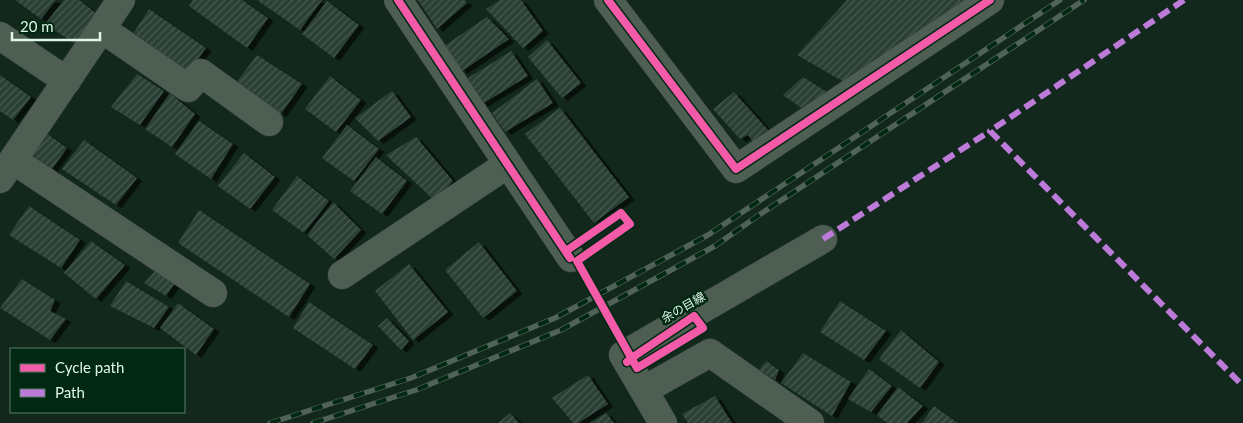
<svg xmlns="http://www.w3.org/2000/svg" width="1243" height="423" viewBox="0 0 1243 423" font-family="Lato,'Noto Sans JP',sans-serif">
<style>
.building{fill:url(#building-hatch);filter:url(#shadow)}
.lines{fill:none;stroke-linecap:round;stroke-linejoin:round}
.minor-casing{stroke:#324239;stroke-width:29}
.minor{stroke:#4e5e53;stroke-width:28}
.rail-casing{stroke:#516258;stroke-width:5.5}
.rail{stroke:#002812;stroke-width:4;stroke-dasharray:11;stroke-linecap:butt}
.quiet{stroke:#bd7bd9;stroke-width:6;stroke-dasharray:12 6;stroke-linecap:butt}
.cycleway-casing{stroke:#002812;stroke-width:11}
.cycleway{stroke:#f35aa7;stroke-width:8}
.labels{text-anchor:middle;dominant-baseline:central;stroke-width:5;stroke-linejoin:round;paint-order:stroke}
.street-label{font-size:12px;fill:#dff5e5;stroke:#002812}
</style>
<defs>
<pattern id="building-hatch" width="6" height="6" patternUnits="userSpaceOnUse" patternTransform="scale(1.25)"><rect width="6" height="6" fill="#2a3f36"/><path d="M-1 1l2-2M0 6l6-6M5 7l2-2" fill="none" stroke="#485b53"/></pattern>
<filter id="shadow"><feDropShadow dx="5.5" dy="3" stdDeviation="0" flood-color="#0009"/></filter>
</defs>
<rect width="100%" height="100%" fill="#12281c"/>
<path class="building" d="M15,0H56L41,19Z
M64,0H79L100,16L77,45L45,24Z
M193,0H242L268,18L247,48L189,6Z
M257,0H322L300,30Z
M418,0H464L467,3L437,29Z
M500,0H521L543,31L523,48L486,9Z
M847,0H971L849,85L797,55Z
M327,1L359,25L334,58L302,34Z
M149,9L206,48L187,74L133,34Z
M487,17L509,39L462,71L444,46Z
M547,40L581,83L562,98L528,57Z
M511,51L528,76L482,104L468,78Z
M257,55L302,84L281,114L236,83Z
M137,74L164,91L140,125L111,107Z
M0,75L31,97L13,120L0,111Z
M330,76L361,100L336,132L305,109Z
M803,77L832,95L814,117L783,95Z
M537,79L553,103L505,132L492,113Z
M392,91L411,117L378,141L355,118Z
M734,92L769,131L755,145L748,135L740,139L713,109Z
M170,93L195,114L172,147L145,129Z
M560,108L629,197L594,223L525,134Z
M199,121L233,144L211,179L175,154Z
M347,125L379,149L354,181L322,158Z
M46,133L67,148L52,169L31,154Z
M416,137L453,181L435,201L386,155Z
M84,140L137,178L116,205L62,169Z
M244,153L275,177L250,209L218,186Z
M376,157L407,181L382,214L350,191Z
M297,176L329,201L304,233L272,210Z
M333,202L361,230L334,259L307,235Z
M29,206L80,240L61,268L9,235Z
M199,210L310,284L289,317L178,243Z
M91,241L125,265L96,299L64,273Z
M479,242L517,291L483,318L445,270Z
M409,264L448,312L413,340L375,291Z
M159,267L177,280L166,296L144,283Z
M22,279L55,300L50,311L66,319L50,340L0,308Z
M126,281L169,307L154,328L110,306Z
M840,301L886,331L864,360L820,332Z
M309,302L373,345L355,369L293,328Z
M178,303L214,329L196,355L160,328Z
M387,318L409,341L401,350L378,326Z
M901,330L939,362L920,388L879,359Z
M803,353L851,382L832,416L781,383Z
M766,361L779,370L775,380L759,370Z
M869,369L892,386L871,412L848,399Z
M588,375L608,404L578,423H573L552,398Z
M898,387L923,406L907,423H887L877,415Z
M715,396L732,423H688L682,414Z
M934,406L958,423H922Z
M510,413L519,423H498Z
M606,413L614,423H590Z"/>
<g class="lines">
<g class="minor-casing">
<path id="minor" d="M398,0L571,258
M608,0L736,169L990,0
M102,29L188,88L201,73L269,122
M0,36L67,81
M13,160L213,293
M0,179L121,0
M342,275L508,164
M644,390L710,353L810,423
M663,423L623,355L823,239"/>
</g>
<use href="#minor" class="minor"/>
<g class="rail-casing">
<path id="rail" d="M270,423L411,378L555,318L708,235L1060,0
M313,423L416,390L561,330L715,246L759,215L1084,0"/>
</g>
<use href="#rail" class="rail"/>
<path class="quiet" d="M1184,0L990,131L1243,386
M823,239L990,131"/>
<g class="cycleway-casing">
<path id="cycleway" d="M398,0L570,258
M608,0L736,169L990,0
M566,251L621,213L630,224L577,261L637,368L703,328L694,316L636,355L627,362"/>
</g>
<use href="#cycleway" class="cycleway"/>
</g>
<g class="labels">
<g class="street-label">
<text transform="translate(683 307) rotate(-30)">余の目線</text>
</g>
</g>
<rect x="10" y="348" width="175" height="65" fill="#002812" stroke="#597a66"/>
<rect x="20" y="364" width="25" height="8" fill="#f35aa7" stroke="#597a66"/>
<text x="55" y="373" font-size="15" fill="#dff5e5">Cycle path</text>
<rect x="20" y="389" width="25" height="8" fill="#bd7bd9" stroke="#597a66"/>
<text x="55" y="398" font-size="15" fill="#dff5e5">Path</text>
<path d="M12 32v8h88v-8" fill="none" stroke="#dff5e5" stroke-width="2.5"/>
<text x="20" y="32" font-size="15" fill="#dff5e5" stroke="#002812" stroke-width="4" paint-order="stroke">20 m</text>
</svg>
